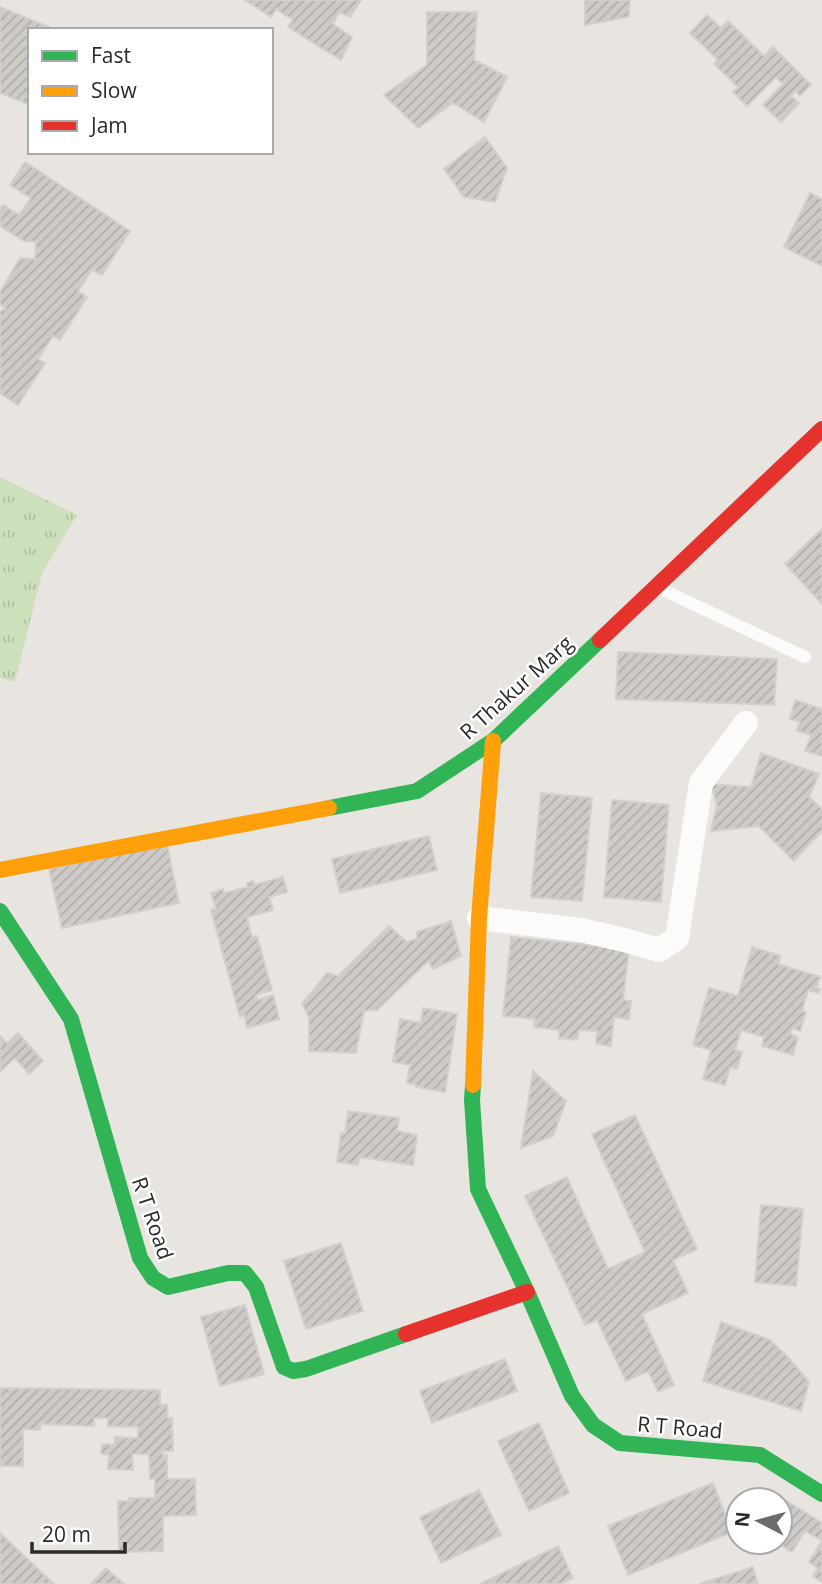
<svg xmlns="http://www.w3.org/2000/svg" width="822" height="1584" viewBox="0 0 822 1584" font-family="'Open Sans',sans-serif">
<style>
.park{fill:url(#park-tufts)}
.building{fill:url(#building-hatch);stroke:#d3d0cc;stroke-width:2}
.lines{fill:none;stroke-linecap:round;stroke-linejoin:round}
.lane{stroke:#fcfbfa;stroke-width:12}
.street{stroke:#fcfbfa;stroke-width:24}
.fast{stroke:#30b455;stroke-width:16}
.slow{stroke:#ff9f0a;stroke-width:16}
.jam{stroke:#e5322d;stroke-width:16}
.labels{text-anchor:middle;dominant-baseline:central;stroke-width:5;stroke-linejoin:round;paint-order:stroke}
.street-label{font-size:21px;fill:#2a2a2a;stroke:#fff}
</style>
<defs>
<pattern id="park-tufts" width="24" height="20" patternUnits="userSpaceOnUse" patternTransform="scale(1.75)"><rect width="24" height="20" fill="#cce0bb"/><path d="M3 7l-1-3M5 7V3M7 7l1-3M15 17l-1-3M17 17v-4M19 17l1-3" fill="none" stroke="#afc0a1"/></pattern>
<pattern id="building-hatch" width="6" height="6" patternUnits="userSpaceOnUse" patternTransform="scale(1.75)"><rect width="6" height="6" fill="#cdcac7"/><path d="M-1 1l2-2M0 6l6-6M5 7l2-2" fill="none" stroke="#b0aeab"/></pattern>
</defs>
<rect width="100%" height="100%" fill="#e8e4e0"/>
<path class="park" d="M0,477L77,515L42,573L15,682L0,678Z"/>
<path class="building" d="M245,0H361L350,17L339,12L333,24L352,37L341,60L288,27L293,20L276,9L271,17Z
M585,0H630L629,17L585,25Z
M0,7L56,30H30V105L0,93Z
M427,12H477L474,60L507,77L484,122L453,103L418,128L384,95L427,65Z
M707,15L721,28L728,21L764,56L773,47L811,85L800,96L796,91L791,96L799,103L781,122L763,105L783,84L776,77L747,106L733,92L738,87L714,64L718,60L690,33Z
M485,137L507,168L495,202L464,197L444,169Z
M25,162L130,231L102,275L92,270L78,291L87,297L60,340L53,336L38,359L45,363L18,405L0,393V311L6,309L0,304V292L20,258L35,259L36,242L24,241L0,226V210L3,205L19,215L31,198L10,185Z
M810,193L822,199V266L784,247Z
M822,529V604L785,564Z
M618,652L777,659L774,705L616,699Z
M795,700L822,709V756L805,751L811,735L797,731L800,721L790,719Z
M761,753L819,774L809,797L822,809V831L794,861L759,826L711,831L717,805L711,784L751,787Z
M541,793L592,798L582,901L531,897Z
M612,800L669,805L661,902L604,897Z
M429,836L437,870L340,893L332,859Z
M167,844L179,903L62,928L49,869Z
M283,877L287,892L269,897L273,910L247,917L252,937L257,936L272,990L256,995L257,1000L273,995L279,1019L247,1028L244,1015L240,1017L211,910L216,909L211,893L223,889L224,893L248,887L247,883L253,881L254,885Z
M451,921L461,956L433,969L428,961L377,1010L364,1011L356,1053L309,1051V1018L302,1004L327,973L338,976L389,926L407,942L417,939V932Z
M511,937L629,949L623,1000L631,1001L629,1019L614,1017L611,1046L596,1044L597,1031L579,1030L577,1040L559,1038V1030L534,1027L535,1019L503,1016Z
M752,947L781,956L778,964L820,977L816,989H820L819,993L808,990L802,1011L806,1012L800,1031L792,1028L790,1034L798,1037L793,1055L762,1046L764,1037L741,1030L735,1050L742,1052L737,1069L730,1067L725,1085L703,1079L711,1050L693,1045L709,988L738,996Z
M423,1008L457,1014L445,1092L416,1087V1085L407,1083L410,1065L393,1062L400,1019L421,1023Z
M18,1033L43,1061L29,1074L15,1058L0,1072V1036L7,1043Z
M533,1071L566,1101L553,1136L521,1148Z
M348,1111L399,1118L397,1131L417,1135L413,1165L359,1157L358,1165L337,1162L341,1133L345,1134Z
M635,1115L697,1249L673,1260L688,1293L642,1314L674,1385L658,1392L648,1371L626,1381L597,1320L585,1325L525,1196L567,1177L608,1269L645,1252L592,1134Z
M761,1205L803,1209L796,1286L755,1282Z
M341,1243L363,1311L306,1329L284,1261Z
M245,1305L264,1374L220,1386L201,1317Z
M721,1322L770,1340L788,1357L809,1382L801,1411L703,1381Z
M505,1359L517,1391L432,1423L420,1391Z
M0,1388L160,1390V1405H167L168,1418H172L173,1451H163V1456L167,1455V1479H195L196,1515L163,1516V1551L119,1552L118,1501H129V1498H155V1479H150L149,1454H132L133,1470L108,1469L109,1455L101,1454L102,1444L115,1445V1437L138,1438V1427L108,1426V1418H94V1426L40,1424V1430L23,1429V1466H0Z
M539,1423L569,1493L529,1511L498,1441Z
M713,1483L732,1532L628,1575L608,1526Z
M479,1490L501,1535L441,1563L420,1517Z
M787,1501L822,1523V1582L813,1576L818,1568L809,1562L822,1541L805,1531L792,1552L776,1542H780V1526L785,1517L780,1513Z
M0,1533L54,1584H0Z
M558,1546L573,1578L561,1584H480Z
M753,1567L758,1584H699Z
M106,1568L124,1584H91Z"/>
<g class="lines">
<path class="lane" d="M659,588L805,657"/>
<path class="street" d="M479,918L581,930L628,941L659,950L677,938L701,783L746,723"/>
<path class="fast" d="M329,808L417,791L493,741L600,640
M0,911L71,1019L140,1258L153,1278L168,1287L228,1273H245L256,1287L284,1367L293,1371L306,1369L406,1334
M473,1085L472,1100L478,1189L527,1292L572,1396L593,1425L620,1443L760,1455L822,1494"/>
<path class="slow" d="M0,870L329,808
M473,1085L479,918L493,741"/>
<path class="jam" d="M600,640L822,429
M406,1334L527,1292"/>
</g>
<g class="labels">
<g class="street-label">
<text transform="translate(516 687) rotate(-42)">R Thakur Marg</text>
<text transform="translate(153 1218) rotate(71)">R T Road</text>
<text transform="translate(680 1427) rotate(5)">R T Road</text>
</g>
</g>
<rect x="28" y="28" width="245" height="126" fill="#ffffff" stroke="#aaaaaa" stroke-width="2"/>
<rect x="42" y="51" width="35" height="10" fill="#30b455" stroke="#aaaaaa" stroke-width="2"/>
<text x="91" y="63" font-size="21" fill="#2a2a2a">Fast</text>
<rect x="42" y="86" width="35" height="10" fill="#ff9f0a" stroke="#aaaaaa" stroke-width="2"/>
<text x="91" y="98" font-size="21" fill="#2a2a2a">Slow</text>
<rect x="42" y="121" width="35" height="10" fill="#e5322d" stroke="#aaaaaa" stroke-width="2"/>
<text x="91" y="133" font-size="21" fill="#2a2a2a">Jam</text>
<g transform="translate(759 1521) rotate(276)"><circle r="33" fill="#ffffff" stroke="#aaaaaa" stroke-width="2"/>
<path d="M0-5L12 26L0 18L-12 26Z" fill="#6c6b6a"/>
<text y="-10" font-size="19" font-weight="bold" text-anchor="middle" fill="#2a2a2a">N</text>
</g>
<path d="M32 1542v10h93v-10" fill="none" stroke="#2a2a2a" stroke-width="3.5"/>
<text x="42" y="1542" font-size="21" fill="#2a2a2a" stroke="#ffffff" stroke-width="5" paint-order="stroke">20 m</text>
</svg>
